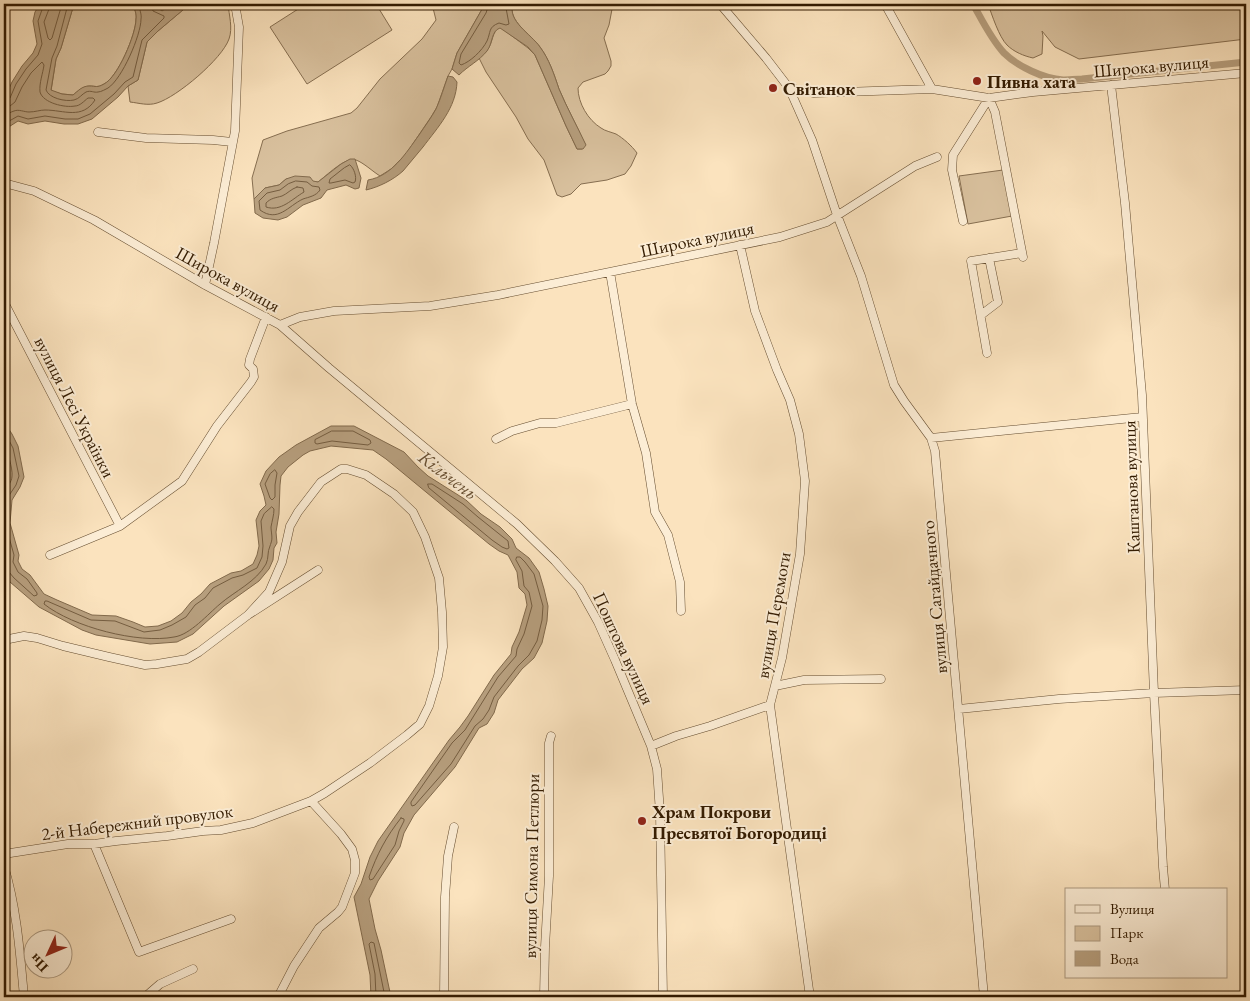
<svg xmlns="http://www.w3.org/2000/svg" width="1250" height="1001" viewBox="0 0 1250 1001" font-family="'EB Garamond',serif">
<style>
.green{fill:#d9c19e;stroke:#866e50}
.water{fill:#b79f7e;stroke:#826a4c}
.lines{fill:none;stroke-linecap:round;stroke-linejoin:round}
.shore{stroke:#755d40;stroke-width:1}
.canal{stroke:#b79f7e;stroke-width:7}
.street-casing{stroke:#654d30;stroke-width:9}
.street{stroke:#fcedd5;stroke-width:8}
.poi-dot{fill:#8f2418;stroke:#fcedd5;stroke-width:2}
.labels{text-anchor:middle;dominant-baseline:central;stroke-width:4;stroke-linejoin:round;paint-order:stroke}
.street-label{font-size:18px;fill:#331b01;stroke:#fcedd5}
.poi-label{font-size:18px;font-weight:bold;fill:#331b01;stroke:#fcedd5;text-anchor:start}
.water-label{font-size:19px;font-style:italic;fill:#685033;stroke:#fcedd5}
</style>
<rect width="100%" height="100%" fill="#fbe3be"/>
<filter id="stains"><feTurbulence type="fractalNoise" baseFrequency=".004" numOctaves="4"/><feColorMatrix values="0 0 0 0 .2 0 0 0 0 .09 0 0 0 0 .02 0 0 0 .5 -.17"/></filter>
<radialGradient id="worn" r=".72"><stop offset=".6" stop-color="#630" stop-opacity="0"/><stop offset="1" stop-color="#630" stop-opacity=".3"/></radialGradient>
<path class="green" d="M74,4H133C134,8 137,14 136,19C136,34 118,77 104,84C97,88 96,86 90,86C83,86 78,91 73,95L62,94L51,91L56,59L61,48Z
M190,4H228C229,15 233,28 229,39C222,59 177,97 157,103C148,106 139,103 130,102L128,86L138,80L147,42L158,31Z
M306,4H376L392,30L307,84L270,27Z
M432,4H485L457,53L452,69L448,76L437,107L431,117L406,154L391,169L380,176C372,171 364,163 356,160C346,156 326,176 318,182L286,179L279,185L265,188L254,199L252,178L263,140L287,131L351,113L357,108L380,79L422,39L436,20Z
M513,4H613L609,25L604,38L611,61V66L608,71L605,74L583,82L578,88C578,103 588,120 601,128C605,131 611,132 616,134C623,138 632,146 637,153L631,166L625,174L607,180L581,184L571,194L562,197L557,195L544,160L528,139L516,117L486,72L479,58C482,55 486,52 488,49C493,42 492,31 500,27L528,48L535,55L566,126L577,149H582L585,144C577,126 567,108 559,89C554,74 549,59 540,47C531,34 507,21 513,4Z
M988,4H1246V39L1079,59L1055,47L1042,31L1043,36L1042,54L1033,58C1024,56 1014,52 1007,45C999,37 992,15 988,4Z
M1003,170L1012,216L968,224L959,176Z"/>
<path class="water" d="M40,4H74L61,48L56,59L51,90L62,94L73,95C78,91 82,86 89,86C96,86 97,88 104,84C118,77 136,34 136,19C137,14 134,8 133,4H155L157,7L162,11L172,4H190L158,31L147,42L138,80L128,86L118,97L92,119L78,124H64L45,121L28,124L18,121L4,130V97L6,95L12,82L22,66L33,53L37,44L33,21L35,12Z
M485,4H513C507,21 531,34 540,47C549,59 554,74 559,89C567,108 577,126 586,145L583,149H577L566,126L535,55L528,47L500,28C491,31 493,43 487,51C479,61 468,66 459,75L452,69L457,53Z
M448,76L453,77L457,82C456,108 438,127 423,147C416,155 410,163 403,171C393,180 379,187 366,190L368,180C392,176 406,153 419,135C425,126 431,118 436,109C441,98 444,87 448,76Z
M350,159H355L361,178L359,188L355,189L346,185L327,190L321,198L303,205L287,217L278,220L263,218L255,213L254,199L265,188L279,185L286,179L295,176L310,177L313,181L318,182L341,164Z
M4,422L12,434L18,446L24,477L20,487L12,500L10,523L19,555L18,561L22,569L30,575L44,594L57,600L92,615L116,616L133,622L145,627L158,626L171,621L182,613L191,602L201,594L210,584L231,573L241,571L253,564L257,555L259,546L256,520L260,511L266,505L264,496L260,484L266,471L279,457L296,445L331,426H354L404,452L418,467L428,476L466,500L481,514L500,527L512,539L516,548L529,558L539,572L544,589L548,606L547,621L542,643L534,658L522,669L498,700L494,713L487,724L479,728L455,767L414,815L404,833L400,847L378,881L369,899L375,929L381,950L391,997H371L370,975L354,897L361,884L370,857L378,841L449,740L460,727L468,716L494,675L511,654L512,647L519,632L527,605L525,594L519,588L517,572L508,555L499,551L489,544L386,459L373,450L331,446L310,451L303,455L288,467L281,476L280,485L279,514L276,532L277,543L274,548L273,560L269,569L259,581L224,606L193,634L177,642L150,644L96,635L82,630L39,607L10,582L4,574Z"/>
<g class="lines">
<path class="shore" d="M50,4L49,9L44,22L48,38L50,40L52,38L62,4
M68,4L57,46L52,58L46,90C49,98 65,102 74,100C79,99 82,94 86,92C91,90 94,93 98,92C101,92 106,89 108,88C122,79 141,35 141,19C142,14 139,8 138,4
M489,4L486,13L461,54L459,63L461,65C470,62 482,51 487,41C491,32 488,27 499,23L506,25L509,24L506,8L507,4
M4,100H7L10,98L16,84L26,69L38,55L42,44L38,21L44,4
M4,107L10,106L15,102L22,87L31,73L42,62L44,65C43,73 39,83 40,92C43,103 65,108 75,106C80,106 84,101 88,98H93L95,100C82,120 64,110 45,110C40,110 35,112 29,112C24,112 19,109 14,111C10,112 7,115 4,117
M4,124L18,116L28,119L45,116L65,119H78L90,114L114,94L125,82L133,77L142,40L164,18V16L153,11L151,4
M350,165C354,168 357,177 355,182L353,183L345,180L331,183H329L330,179L344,168Z
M296,181L307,182L312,186L319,187L320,190C316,196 309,197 303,199C288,206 278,223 260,210L259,201L267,193L280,190L288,184Z
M297,187L303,188L304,192C292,199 281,212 266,207V203C271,198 275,198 282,196C287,194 291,189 297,187Z
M4,431L13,448L19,476L16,485L6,500L5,523L14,555L13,562L18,572L27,579L37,593V595L34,596L14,578L9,572L4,571
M332,431H353L370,440L371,443L368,445L332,441L317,444L315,443V440Z
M4,443C7,450 13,469 12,476C12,482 7,487 4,492
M275,470L277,473L275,485V497L272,500L270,498L265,484L270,474Z
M428,484H432L463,504L478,517L508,541L509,548L507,549L502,547L492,540L429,488Z
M272,507L274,509C274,515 272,521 271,527C271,532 273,538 271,543C271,544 270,545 270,546C267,552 269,558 266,564C256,582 235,591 220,604C208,614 190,635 174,637C138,644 73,627 44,604L45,601H47L91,620L115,621L144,632L160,630L172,625L186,617L195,605L205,598L213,588L232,578L243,575L257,568L262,557L263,546L261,521L264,514Z
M517,557H520L525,562L534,574L543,606L542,620L537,641L529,655L518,666L494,697L489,710L483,719L475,726L451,764L415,805L412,806L411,804V802L452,743L465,730L498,677L516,656L517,649L524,634L532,606L529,592L524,586L522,571L516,560Z
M401,818L404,819V821L399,831L395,845L373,879L370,880L369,877C377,854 386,837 401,818Z
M376,997L375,974L369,944L371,942L374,943L385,997"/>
<path class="canal" d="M973,4C982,20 991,39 1004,53C1017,66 1044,79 1063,80C1069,80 1076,79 1082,79L1246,62"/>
<g class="street-casing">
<path id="street" d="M720,4L766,58L789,88L812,140L837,215L861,276L894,385L904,401L931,438L935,451L984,997
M885,4L932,89
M1111,85L1125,203L1142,395L1154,693L1163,867L1165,890
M789,88L814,93L932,89L989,98L1033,92L1246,73
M989,98L995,112L1023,257
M98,132L146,138L213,140L232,142
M4,183L34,191L94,220L205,285L280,325L329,368L517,524L555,561L579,588L598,622L615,660L651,746L657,769L660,813L663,997
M963,221L952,170L953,155L989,98
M740,245L755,311L777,370L790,400L799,434L805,481L800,554L782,658L770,705L810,997
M610,272L632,404L646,453L655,512L668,535L680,582L681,611
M205,285L214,243L235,131L239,27L235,4
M4,302L120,526
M981,315L998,302L989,258
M280,325L300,317L334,311L430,306L498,295L780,237L827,222L915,166L937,157
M987,353L971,261L1022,253
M931,438L1142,417
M496,439L512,431L540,423H556L632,404
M50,555L120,526L182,481L217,426L251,382L254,377L253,369L249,365L250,359L266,317
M4,640L24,636L37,638L63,646L109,657L145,665L157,664L187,659L199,652L248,615L318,570
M775,686L804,680L881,679
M959,709L1059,699L1154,693L1246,690
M651,746L676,736L710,726L770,705
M94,844L139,952L231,919
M4,854L68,844H94L116,841L167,836L203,831L221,830L253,823L311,801L325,793L370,763L407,735L420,724L429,706L438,676L443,647L442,612L439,578L425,537L413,512L394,494L366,475L347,469H341L321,482L298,512L290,526L282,562L269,592L248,615
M4,866C17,909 20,953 24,997
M145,997L160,984L193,969
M278,997L294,966L319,928L338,912L342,907L355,873V860L352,849L341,834L311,801
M444,997L445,897L448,856L454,827
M544,997L545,947L549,876V743L551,736"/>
</g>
<use href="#street" class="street"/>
</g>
<g class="poi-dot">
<circle cx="977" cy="81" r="5"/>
<circle cx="773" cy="88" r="5"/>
<circle cx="642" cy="821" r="5"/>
</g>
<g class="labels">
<g class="street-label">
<text transform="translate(1151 66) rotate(-5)">Широка вулиця</text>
<text transform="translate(697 239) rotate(-12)">Широка вулиця</text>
<text transform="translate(228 279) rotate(29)">Широка вулиця</text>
<text transform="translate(75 407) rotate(63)">вулиця Лесі Українки</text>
<text transform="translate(1131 487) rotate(-92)">Каштанова вулиця</text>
<text transform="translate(934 597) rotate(-95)">вулиця Сагайдачного</text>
<text transform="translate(773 615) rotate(-80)">вулиця Перемоги</text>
<text transform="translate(624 648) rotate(65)">Поштова вулиця</text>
<text transform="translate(137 822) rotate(-7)">2-й Набережний провулок</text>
<text transform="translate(531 866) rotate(-89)">вулиця Симона Петлюри</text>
</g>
<g class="poi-label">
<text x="987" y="81">Пивна хата</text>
<text x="783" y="88">Світанок</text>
<text x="652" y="811">Храм Покрови<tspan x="652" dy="21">Пресвятої Богородиці</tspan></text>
</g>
<g class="water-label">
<text transform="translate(448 475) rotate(37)">Кільчень</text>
</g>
</g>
<rect width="1250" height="1001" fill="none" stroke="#fbe3be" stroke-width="20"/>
<rect x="5" y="5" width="1240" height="991" fill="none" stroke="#331b01" stroke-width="2.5"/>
<rect x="10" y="10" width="1230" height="981" fill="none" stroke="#331b01"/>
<rect x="1065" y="888" width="162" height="90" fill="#fcedd5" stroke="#ac9980"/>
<rect x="1075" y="905" width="25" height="8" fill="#fcedd5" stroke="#ac9980"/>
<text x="1110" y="914" font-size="15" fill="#331b01">Вулиця</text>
<rect x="1075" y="926" width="25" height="15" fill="#d9c19e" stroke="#ac9980"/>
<text x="1110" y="938" font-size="15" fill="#331b01">Парк</text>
<rect x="1075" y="951" width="25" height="15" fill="#b79f7e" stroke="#ac9980"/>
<text x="1110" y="964" font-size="15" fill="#331b01">Вода</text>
<g transform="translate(48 954) rotate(226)"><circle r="24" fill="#fcedd5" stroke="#ac9980"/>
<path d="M0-4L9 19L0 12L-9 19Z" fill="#8f2418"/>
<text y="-8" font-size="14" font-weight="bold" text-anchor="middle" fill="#331b01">Пн</text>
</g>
<rect width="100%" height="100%" filter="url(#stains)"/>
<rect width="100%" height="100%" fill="url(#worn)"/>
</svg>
